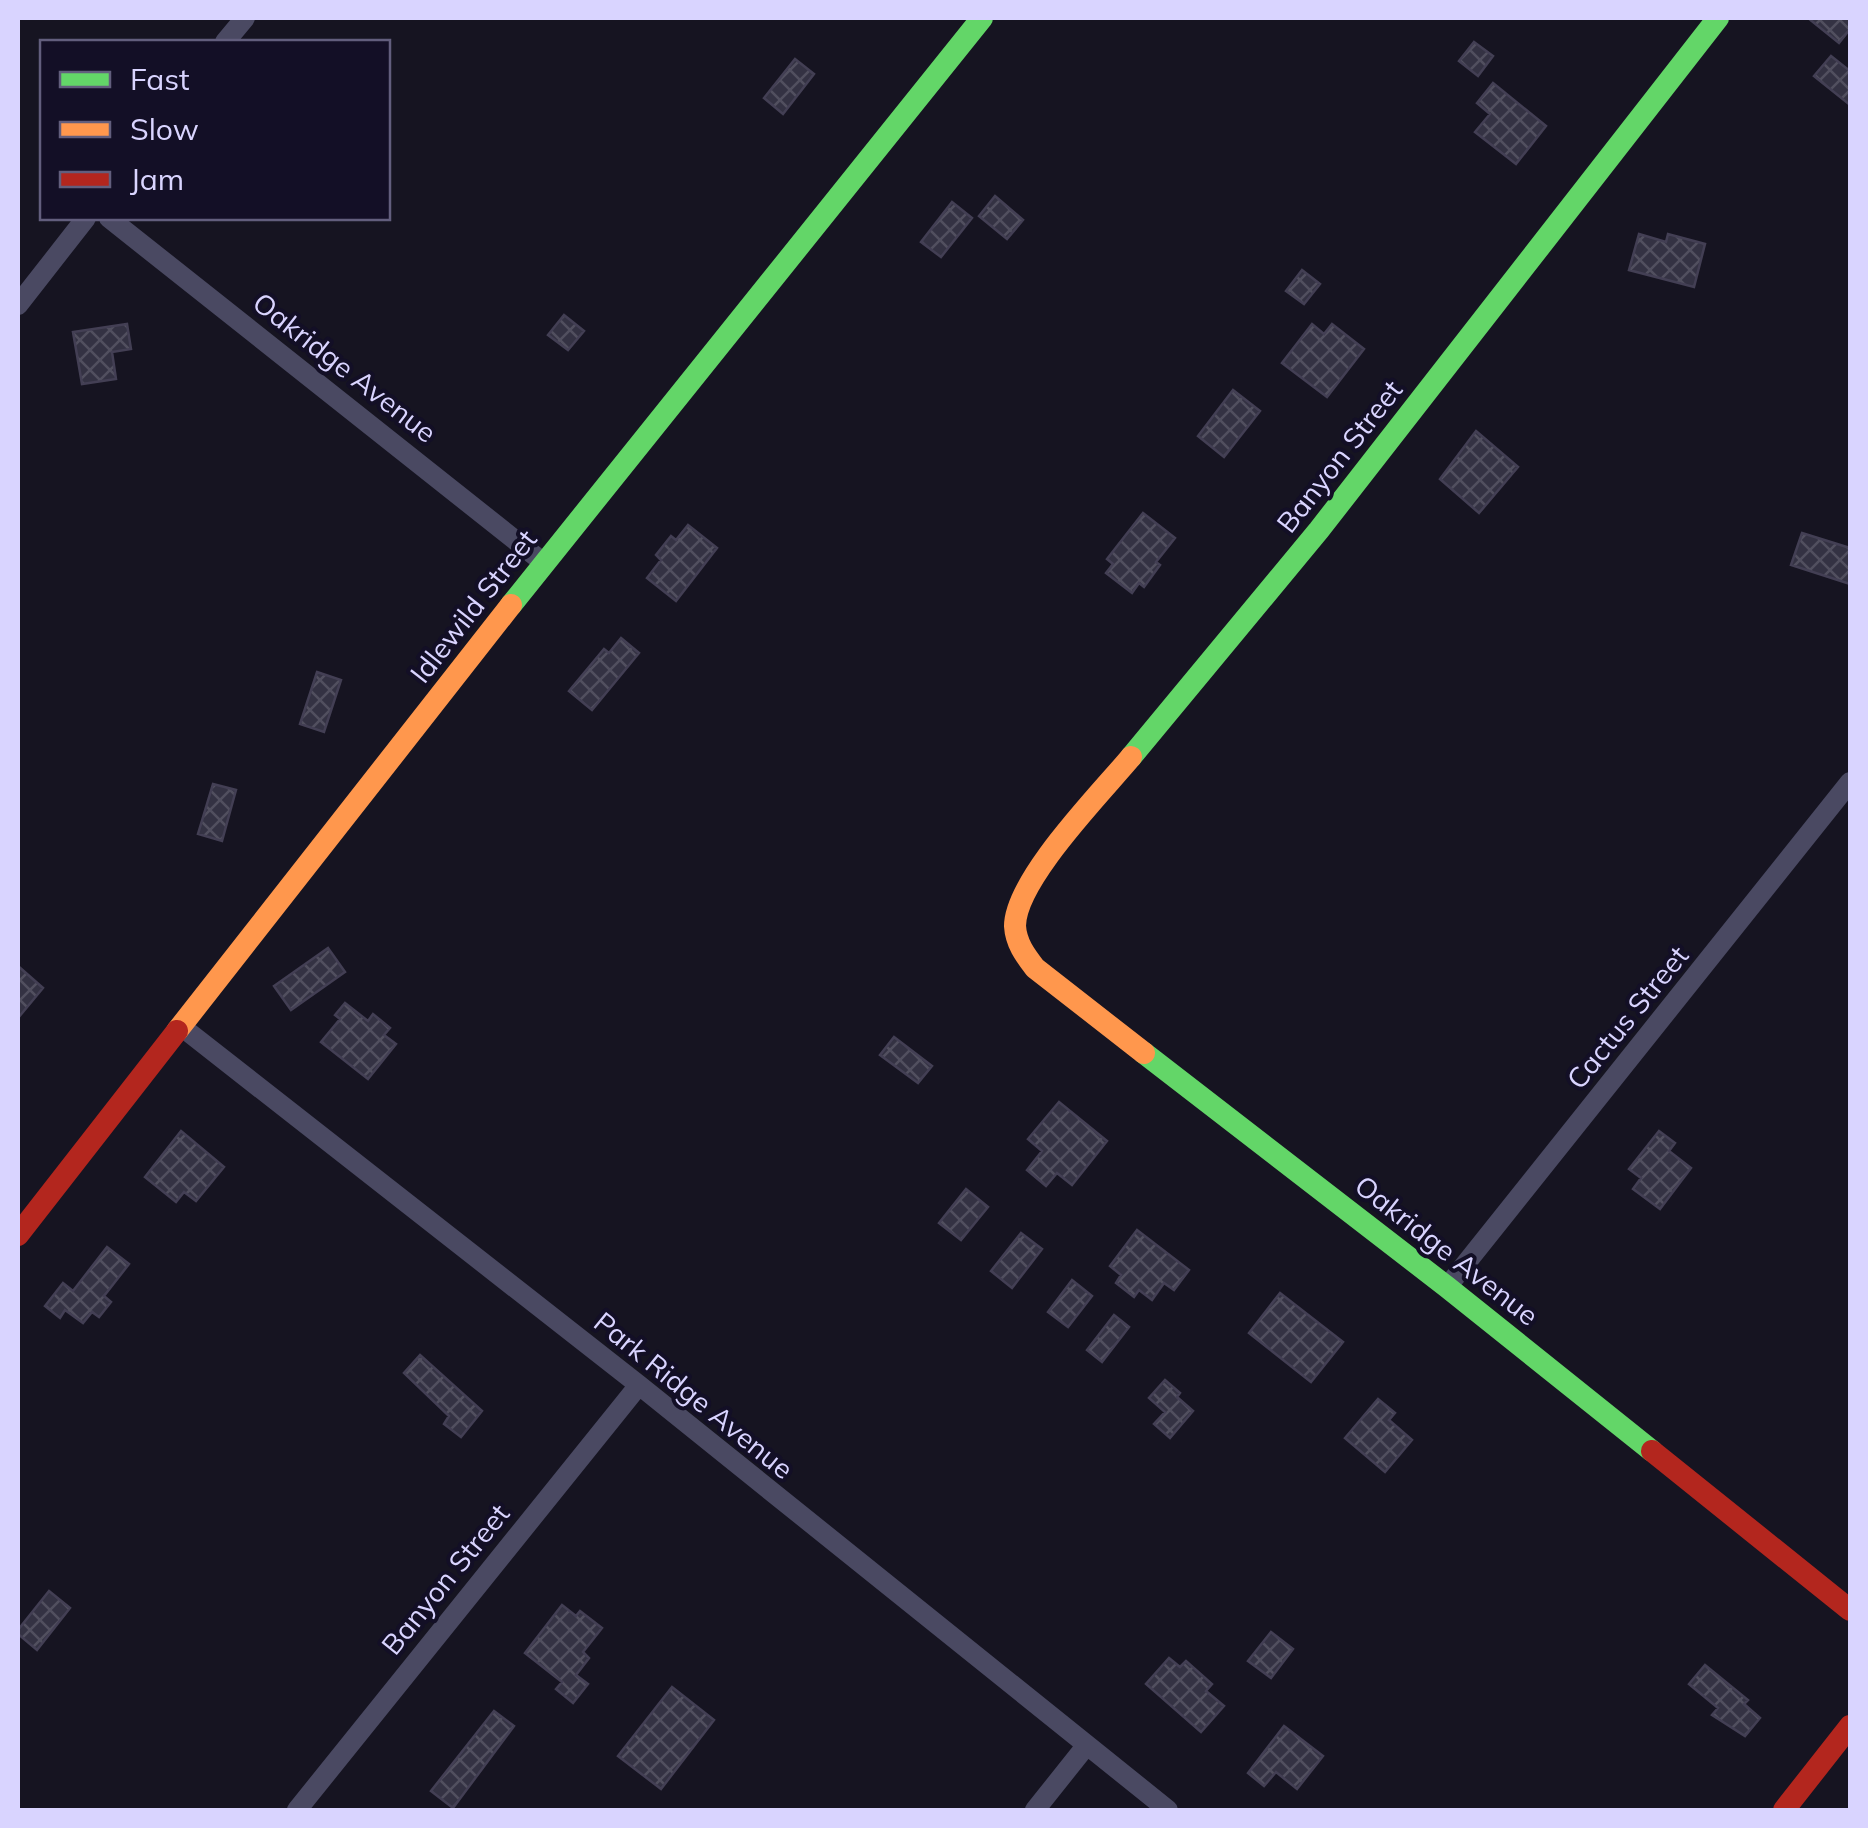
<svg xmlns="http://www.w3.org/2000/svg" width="1868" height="1828" viewBox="0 0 1868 1828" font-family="Mulish,sans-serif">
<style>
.building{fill:url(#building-cross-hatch);stroke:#433f54;stroke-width:2.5}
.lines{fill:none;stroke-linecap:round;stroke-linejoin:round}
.street{stroke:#4a4962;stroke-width:20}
.fast{stroke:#63d668;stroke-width:22}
.slow{stroke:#ff974d;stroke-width:22}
.jam{stroke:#b3261e;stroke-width:22}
.labels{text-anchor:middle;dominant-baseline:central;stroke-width:8;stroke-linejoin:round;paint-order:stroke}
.street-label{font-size:28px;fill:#d9d4ff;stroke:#130f26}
</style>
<defs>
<pattern id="building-cross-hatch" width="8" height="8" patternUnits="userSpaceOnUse" patternTransform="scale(2.5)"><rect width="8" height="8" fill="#343243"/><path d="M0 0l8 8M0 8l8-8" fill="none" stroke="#514f5f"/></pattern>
</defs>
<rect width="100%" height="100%" fill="#161421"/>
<path class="building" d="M1808,18H1850V29L1839,43Z
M1474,42L1493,56L1478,76L1459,61Z
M1831,56L1850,71V105L1814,76Z
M795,59L814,74L783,114L764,98Z
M1493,83L1546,126L1516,164L1475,132L1490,114L1477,103Z
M995,196L1023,220L1007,239L979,216Z
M952,202L972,218L941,257L921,242Z
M1639,234L1666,242L1668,234L1705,244L1694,287L1629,270Z
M1302,270L1320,284L1304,304L1286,291Z
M564,315L584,331L568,350L548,335Z
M127,324L131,349L112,352L116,379L82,384L73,332Z
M1312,324L1324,334L1332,324L1364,349L1327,397L1282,363Z
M1233,390L1260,411L1224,457L1198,436Z
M1476,431L1518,467L1479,513L1440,479Z
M1143,513L1175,538L1156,562L1160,565L1144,587L1139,583L1132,593L1106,573L1113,564L1107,559Z
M688,525L717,548L676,601L647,578L661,560L656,555L671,536L676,540Z
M1802,533L1850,548V584L1791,565Z
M621,638L639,653L592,710L569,691L604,649L609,653Z
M317,672L341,680L324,732L300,724Z
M213,784L236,790L222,841L198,834Z
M328,948L345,972L291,1010L274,986Z
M18,966L43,988L18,1018Z
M345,1003L368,1021L373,1014L390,1028L384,1035L396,1044L368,1079L321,1042L340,1019L335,1015Z
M894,1037L932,1066L918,1083L880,1055Z
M1059,1102L1107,1141L1072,1185L1057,1173L1046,1186L1027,1170L1042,1151L1028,1139Z
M181,1131L224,1167L196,1201L184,1192L176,1202L145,1177Z
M1659,1131L1675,1143L1669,1151L1691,1168L1660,1209L1633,1189L1641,1178L1629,1169Z
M966,1189L988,1207L961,1240L939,1223Z
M1137,1230L1189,1270L1174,1290L1164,1283L1152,1300L1139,1290L1134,1297L1116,1283L1121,1275L1110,1266Z
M1021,1233L1042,1249L1012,1288L991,1271Z
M107,1247L129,1264L104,1296L111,1302L99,1317L92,1312L83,1323L65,1310L60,1318L45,1306L63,1283L73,1291Z
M1072,1280L1092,1296L1068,1327L1048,1312Z
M1280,1293L1343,1342L1311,1382L1249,1333Z
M1114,1315L1129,1327L1102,1362L1087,1350Z
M420,1355L482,1411L461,1437L444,1424L449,1416L404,1373Z
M1165,1380L1180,1393L1177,1397L1193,1411L1170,1438L1154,1424L1165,1412L1149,1398Z
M1378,1399L1395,1413L1389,1420L1412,1440L1385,1472L1345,1438Z
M49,1591L70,1608L37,1650L18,1634V1630Z
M562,1605L576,1616L580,1611L602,1628L583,1652L589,1658L576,1675L588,1684L573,1703L556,1689L562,1682L525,1653Z
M1271,1632L1293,1649L1271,1678L1248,1661Z
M1169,1658L1180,1667L1186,1661L1212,1684L1206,1691L1224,1706L1201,1732L1146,1684Z
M1705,1665L1748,1700L1744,1704L1760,1718L1745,1736L1712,1715L1718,1708L1689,1684Z
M672,1687L714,1720L661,1789L618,1756Z
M494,1711L514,1726L453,1808L431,1791Z
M1284,1726L1323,1756L1297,1789L1276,1772L1264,1786L1248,1773Z"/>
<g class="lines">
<path class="street" d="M225,42L245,18
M109,218L544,563
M18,305L86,218
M182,1027L639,1385L1168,1810
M1447,1287L1850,782
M297,1810L639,1385
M1035,1810L1086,1746"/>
<path class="fast" d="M511,605L982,18
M1131,757L1319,530L1718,18
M1144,1053L1447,1287L1652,1451"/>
<path class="slow" d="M1131,757C1101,793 1015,880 1015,926C1016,943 1025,955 1035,968L1144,1053
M177,1031L511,605"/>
<path class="jam" d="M18,1235L177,1031
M1652,1451L1850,1610
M1784,1810L1850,1726"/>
</g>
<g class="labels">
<g class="street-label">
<text transform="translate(345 367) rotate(38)">Oakridge Avenue</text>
<text transform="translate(1339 456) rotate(-52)">Banyon Street</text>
<text transform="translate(473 606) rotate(-52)">Idlewild Street</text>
<text transform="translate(1627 1017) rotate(-51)">Cactus Street</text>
<text transform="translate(1447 1250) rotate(38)">Oakridge Avenue</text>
<text transform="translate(694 1395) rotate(39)">Park Ridge Avenue</text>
<text transform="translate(445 1579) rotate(-51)">Banyon Street</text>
</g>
</g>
<rect width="1868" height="1828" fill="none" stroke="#d9d4ff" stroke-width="40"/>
<rect x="40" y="40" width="350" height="180" fill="#130f26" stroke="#625e7d" stroke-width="2.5"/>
<rect x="60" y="72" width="50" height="15" fill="#63d668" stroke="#625e7d" stroke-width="2.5"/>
<text x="130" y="90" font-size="30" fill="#d9d4ff">Fast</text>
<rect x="60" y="122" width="50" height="15" fill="#ff974d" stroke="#625e7d" stroke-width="2.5"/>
<text x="130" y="140" font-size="30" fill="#d9d4ff">Slow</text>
<rect x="60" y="172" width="50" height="15" fill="#b3261e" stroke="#625e7d" stroke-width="2.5"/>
<text x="130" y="190" font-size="30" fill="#d9d4ff">Jam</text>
</svg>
